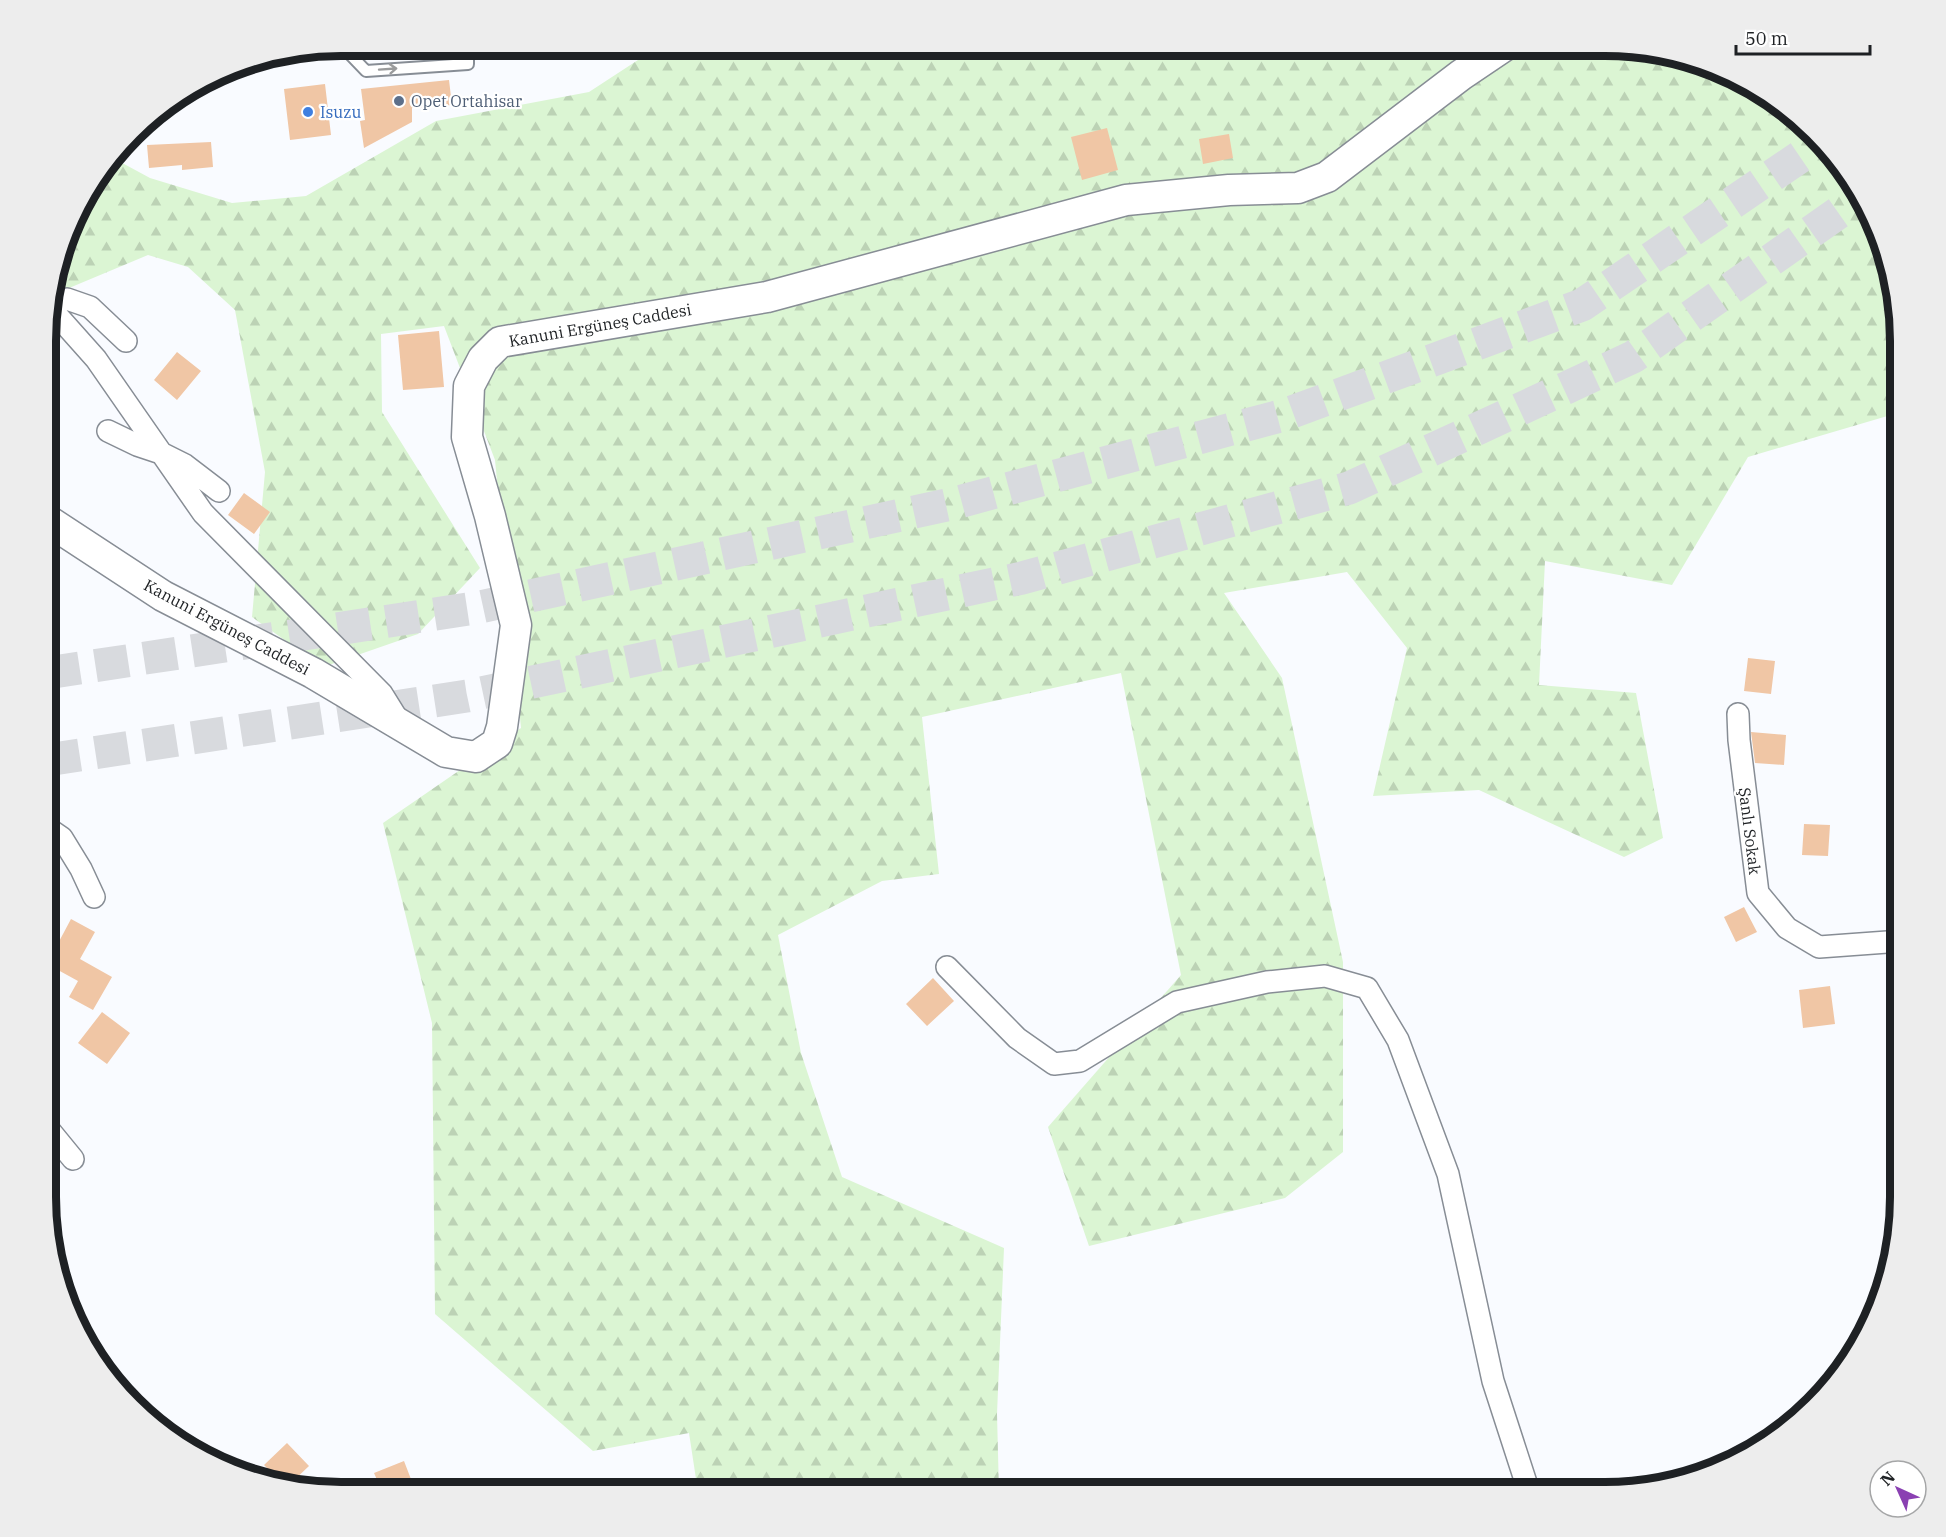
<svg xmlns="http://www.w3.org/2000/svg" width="1946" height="1537" viewBox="0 0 1946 1537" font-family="'IBM Plex Serif',serif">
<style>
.forest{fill:url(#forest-firs)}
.building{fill:#f0c6a5}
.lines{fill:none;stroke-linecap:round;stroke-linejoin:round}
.highway-tunnel{stroke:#d8dade;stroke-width:33;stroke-dasharray:33 16;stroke-linecap:butt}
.lane-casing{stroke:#878d95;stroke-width:14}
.street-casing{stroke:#878d95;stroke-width:24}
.secondary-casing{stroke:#878d95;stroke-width:33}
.lane{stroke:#fff;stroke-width:10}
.street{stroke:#fff;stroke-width:21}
.secondary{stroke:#fff;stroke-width:30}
.oneway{stroke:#9a9b9c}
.service-dot{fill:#5c6f8a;stroke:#fff;stroke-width:2}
.shop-dot{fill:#3f7fe0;stroke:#fff;stroke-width:2}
.labels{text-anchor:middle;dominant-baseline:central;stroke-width:4.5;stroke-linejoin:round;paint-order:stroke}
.service-label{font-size:16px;fill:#4e5e75;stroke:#fff;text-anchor:start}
.shop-label{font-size:16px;fill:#366cbe;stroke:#fff;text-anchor:start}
.street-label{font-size:16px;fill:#1e2124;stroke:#fff}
.rim{fill:none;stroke:#1e2124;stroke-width:8}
</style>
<defs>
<pattern id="forest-firs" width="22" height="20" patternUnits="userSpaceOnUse" patternTransform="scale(1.5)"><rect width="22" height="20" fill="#dbf5d3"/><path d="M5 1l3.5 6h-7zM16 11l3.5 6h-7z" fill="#bcd2b5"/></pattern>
</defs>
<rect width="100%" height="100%" fill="#f9fbff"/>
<path class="forest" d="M661,45L1624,46L1719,68L1801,119L1878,227L1901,340V412L1748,457L1672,585L1545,561L1539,685L1636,693L1663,838L1624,857L1479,790L1373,796L1407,648L1347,572L1224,593L1282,678L1343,962V1152L1285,1198L1089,1246L1048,1127L1181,975L1121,673L922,717L939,874L882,881L778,935L801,1053L842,1177L1004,1248L997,1414L999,1492H698L689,1433L593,1451L435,1314L432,1023L383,823L521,728L495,460L444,326L381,334L382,412L480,568L418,634L323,667L252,617L265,472L235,310L188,267L148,255L50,296L84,193L113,158L150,178L232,203L306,196L436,121L589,92Z"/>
<path class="building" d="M449,80L452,105L412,108V122L364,148L360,121L365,120L361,89Z
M325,84L331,135L290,140L284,89Z
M1107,128L1118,170L1082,180L1071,137Z
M1229,134L1233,158L1203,164L1199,139Z
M211,142L213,167L182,170V165L149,168L147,145Z
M439,331L444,387L403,390L398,335Z
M177,352L201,371L177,400L154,380Z
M244,493L270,512L254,534L228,515Z
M1748,658L1775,661L1771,694L1744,691Z
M1751,732L1786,735L1784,765L1755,763Z
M1804,824L1830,825L1828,856L1802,855Z
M1744,907L1757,932L1736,942L1724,917Z
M71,919L95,932L80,959L112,977L93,1010L69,997L78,981L47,964Z
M933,978L954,1001L927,1026L906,1004Z
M1830,986L1835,1024L1803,1028L1799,990Z
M102,1012L130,1033L107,1064L78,1043Z
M287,1443L309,1466L290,1484L281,1482L264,1465Z
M404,1461L414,1487L403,1491H382L374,1473Z"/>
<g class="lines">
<path class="highway-tunnel" d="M47,673L475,608L951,504L1284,415L1582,305L1819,144
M47,760L467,696L1022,578L1349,488L1633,357L1858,199"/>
<g class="lane-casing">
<path id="lane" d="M341,45L366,71L468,64V45"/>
</g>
<g class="street-casing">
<path id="street" d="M126,341L90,307L67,299L54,303L55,313L96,359L203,513L382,694L400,723
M108,431L137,445L161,453L185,465L219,491
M1738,714L1739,740L1758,893L1787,928L1819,947L1901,941
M46,827L62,838L81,869L94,897
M947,967L1017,1038L1054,1064L1080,1061L1177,1002L1267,982L1325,976L1367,988L1398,1040L1448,1174L1493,1381L1529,1492
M46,1126L73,1159"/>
</g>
<g class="secondary-casing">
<path id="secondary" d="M47,520L163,596L313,673L446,752L476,757L497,743L502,727L516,625L490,516L467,437L469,386L483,359L500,342L767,297L1126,200L1229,190L1298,188L1327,177L1461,75L1504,46"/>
</g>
<use href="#lane" class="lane"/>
<use href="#street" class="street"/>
<use href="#secondary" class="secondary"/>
</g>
<defs><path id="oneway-shaft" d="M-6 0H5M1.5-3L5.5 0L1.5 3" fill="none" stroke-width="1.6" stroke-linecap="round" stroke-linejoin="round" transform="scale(1.5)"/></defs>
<use class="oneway" href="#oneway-shaft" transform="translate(388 69) rotate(-4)"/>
<circle class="service-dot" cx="399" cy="101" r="6"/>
<circle class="shop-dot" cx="308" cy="112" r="6"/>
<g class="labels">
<g class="service-label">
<text x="411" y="101">Opet Ortahisar</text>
</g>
<g class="shop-label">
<text x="320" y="112">Isuzu</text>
</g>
<g class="street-label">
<text transform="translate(600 325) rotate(-10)">Kanuni Ergüneş Caddesi</text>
<text transform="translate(227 627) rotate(28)">Kanuni Ergüneş Caddesi</text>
<text transform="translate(1750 831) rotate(83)">Şanlı Sokak</text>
</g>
</g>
<path d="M0 0H1946V1537H0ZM341 56H1605A285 285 0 0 1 1890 341V1197A285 285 0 0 1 1605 1482H341A285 285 0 0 1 56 1197V341A285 285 0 0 1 341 56Z" fill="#ededed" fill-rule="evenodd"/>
<path class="rim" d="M341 56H1605A285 285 0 0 1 1890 341V1197A285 285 0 0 1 1605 1482H341A285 285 0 0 1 56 1197V341A285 285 0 0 1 341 56Z"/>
<g transform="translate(1898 1489) rotate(315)"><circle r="28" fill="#ffffff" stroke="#a5a6a7" stroke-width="1.5"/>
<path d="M0-4.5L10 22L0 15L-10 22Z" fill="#8a40b2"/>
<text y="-9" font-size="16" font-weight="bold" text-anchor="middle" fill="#1e2124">N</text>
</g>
<path d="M1736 45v9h134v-9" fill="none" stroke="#1e2124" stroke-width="3"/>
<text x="1745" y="45" font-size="18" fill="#1e2124" stroke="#ffffff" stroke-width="4.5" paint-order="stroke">50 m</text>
</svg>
